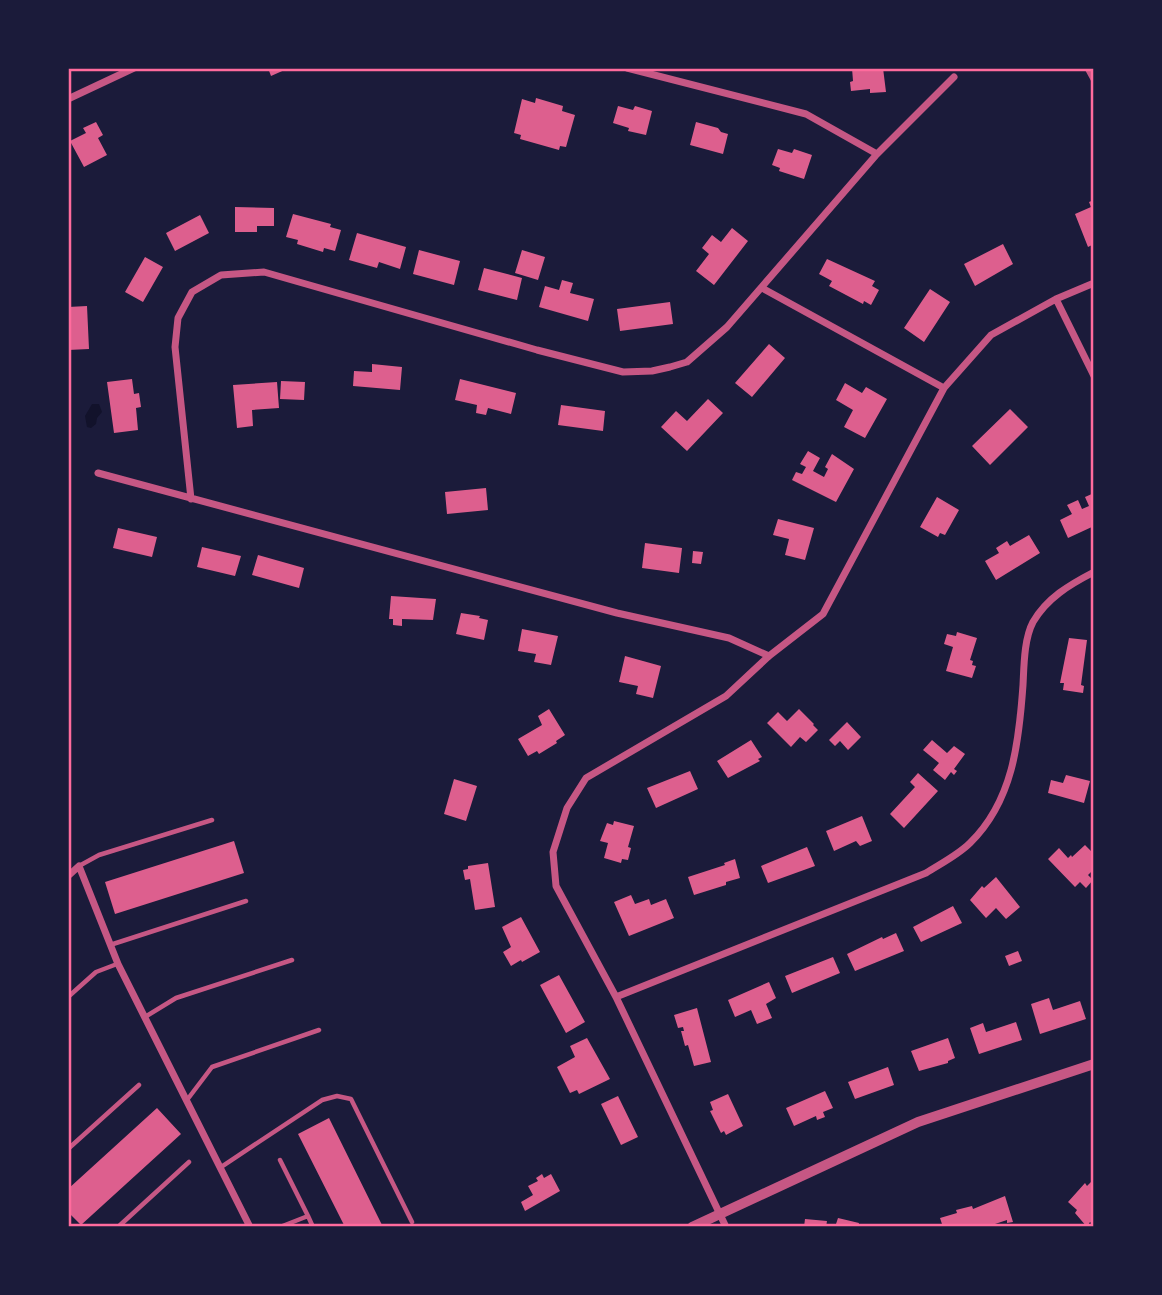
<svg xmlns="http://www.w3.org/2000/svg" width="1162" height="1295" viewBox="0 0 1162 1295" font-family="Figtree,sans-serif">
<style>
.water{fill:#12122b}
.building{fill:#dd5f8e}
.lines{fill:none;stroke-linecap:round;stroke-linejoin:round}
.service{stroke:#c65784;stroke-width:4.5}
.minor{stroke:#c65784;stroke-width:7}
.tertiary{stroke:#c65784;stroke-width:10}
.neatline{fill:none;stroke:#ff6b9d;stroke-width:2.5}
</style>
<rect width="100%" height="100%" fill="#1b1b3a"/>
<path class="water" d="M92,404H99L102,412L97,418L96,424L91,428L87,427L85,416Z"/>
<path class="building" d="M268,68H289L271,76Z
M852,68H883L886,92L870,93V89L851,91L850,82L853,81Z
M536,98L563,106L562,111L575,115L566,147L560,146L559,150L520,139L521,135L514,133L522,99L535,103Z
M618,106L633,110L635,106L652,111L646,135L628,131L629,128L613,123Z
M96,122L103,135L98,138L107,155L84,167L70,141L86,133L83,128Z
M696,122L718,128L721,132L728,134L723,154L690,145Z
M778,149L792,153L794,149L812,155L804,179L779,171L780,168L772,165Z
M1094,200V244L1088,247L1075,214L1091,207L1089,202Z
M235,207L274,208V226H257V232H235Z
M293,214L331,224L330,227L341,230L335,251L324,248L323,252L297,244L298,240L286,237Z
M200,215L209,233L175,251L166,233Z
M732,228L748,241L714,285L696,271L709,254L702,248L712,235L721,242Z
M357,233L406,247L400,269L379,262L377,268L349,260Z
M1003,244L1013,264L975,286L964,264Z
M419,250L460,261L454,285L413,274Z
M522,250L545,257L538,280L515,273Z
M145,257L163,267L143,302L125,292Z
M827,259L875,281L872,286L879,290L871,305L864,301L863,304L829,286L832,281L819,274Z
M484,268L522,278L517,300L478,290Z
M562,280L573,283L570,293L594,299L588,321L539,307L545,286L559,290Z
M930,289L950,302L924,342L904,328Z
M670,302L673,324L620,331L617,309Z
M87,306L89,349L68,350V307Z
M769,344L785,358L752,397L735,383Z
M372,364L402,367L400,390L353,386L354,371L372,372Z
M132,379L134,394L139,393L141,407L136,408L138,430L114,433L107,382Z
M460,379L516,393L511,414L488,408L486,415L476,413L477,405L455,400Z
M281,381L305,382L304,400L280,399Z
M277,382L279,408L252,410L253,426L237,428L233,385Z
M845,383L862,393L866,387L887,399L865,438L844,427L853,410L836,400Z
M708,399L723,413L687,451L661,427L676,411L687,421Z
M561,405L605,411L603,431L558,425Z
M1010,409L1028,427L990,465L972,446Z
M808,451L820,458L813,471L824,477L828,469L825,467L832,454L854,469L836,502L792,480L796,472L802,474L806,467L800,464Z
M486,488L488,510L447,514L445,492Z
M1094,493V526L1068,538L1060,520L1072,514L1067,505L1078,500L1082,509L1089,506L1085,497Z
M937,497L959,510L945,535L940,533L938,537L920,527Z
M778,519L814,528L805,560L785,555L789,539L773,535Z
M118,528L157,537L152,557L113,548Z
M1029,535L1040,553L996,580L985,561L999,553L996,548L1007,541L1010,546Z
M645,543L682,548L679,573L642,568Z
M202,547L241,556L235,576L197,567Z
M693,551L703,552L701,564L692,563Z
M258,555L304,568L299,588L252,575Z
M391,596L436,599L433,620L402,619V626L393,625V619H389Z
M461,613L480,616L479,618L488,620L484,640L456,634Z
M522,629L558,636L551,665L534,662L536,654L518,651Z
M957,632L977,638L970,660L973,661L972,665L976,666L972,678L946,671L953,647L944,644L947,634L956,636Z
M1069,638L1087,640L1081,685L1084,686L1083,693L1063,690L1064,683H1060Z
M625,656L661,666L653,698L636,694L638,686L619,682Z
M549,709L565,735L556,741L557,743L539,754L537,751L528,756L518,739L542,725L538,716Z
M799,709L814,724L813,725L818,730L806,742L800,737L791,747L767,723L778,712L787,721Z
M847,722L861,737L848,750L840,741L835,746L829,740Z
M751,740L762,757L758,759L760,761L728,778L717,761Z
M932,740L947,753L954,746L965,754L954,769L957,771L954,775L951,772L945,780L933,770L939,763L923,750Z
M690,771L698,789L656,808L647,788Z
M918,773L938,791L904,828L890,814L915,787L910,782Z
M1066,775L1090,781L1084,803L1048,793L1051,780L1063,783Z
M454,779L477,786L466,821L444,814Z
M862,816L872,841L860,846L856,841L834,851L826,831Z
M614,821L634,826L628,847L631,848L628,860L622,859L621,863L604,858L608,843L600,841L607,823L613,825Z
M234,841L244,873L115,914L105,882Z
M1085,845L1094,854V869L1088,875L1093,880L1086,888L1080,882L1075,887L1048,859L1059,848L1068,858L1071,855L1072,857Z
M807,847L815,866L768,883L761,866Z
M735,859L740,878L726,882V885L694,895L688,877L725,865L724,863Z
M488,863L495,907L475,910L470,879L465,880L463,870L468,869V866Z
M996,877L1020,907L1006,919L996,908L986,918L970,900L982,886L984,888Z
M631,895L635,904L649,899L651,905L666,899L674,918L629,936L614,902Z
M953,906L962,923L921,942L913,927Z
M521,917L540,952L522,962L521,960L511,966L503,952L511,947L502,927Z
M896,933L904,951L855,971L847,954L882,937L883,939Z
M1018,951L1022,961L1009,966L1005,956Z
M833,957L840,973L792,993L785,976Z
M559,975L585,1022L566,1033L540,985Z
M769,982L776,998L766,1004L772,1018L757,1024L751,1010L735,1017L728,1000Z
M1049,998L1053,1010L1080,1001L1086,1019L1040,1034L1031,1004Z
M697,1008L711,1062L694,1066L688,1045L685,1046L681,1031H684L683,1027L678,1028L674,1015Z
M1016,1022L1022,1040L979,1054L970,1028L983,1023L986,1032Z
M587,1038L610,1079L579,1094L577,1090L570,1093L557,1067L575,1057L570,1046Z
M948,1038L955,1058L948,1061V1063L919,1071L911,1051Z
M888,1067L894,1085L855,1099L848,1082Z
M825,1091L833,1108L823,1112L825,1117L817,1120L816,1116L794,1126L786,1108Z
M728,1094L743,1126L726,1135L724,1131L721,1133L710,1111L713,1110L710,1102Z
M618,1096L638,1137L621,1145L601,1104Z
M157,1108L181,1134L81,1225L68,1212V1189Z
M329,1118L383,1227H345L298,1134Z
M542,1174L544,1178L551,1174L560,1191L525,1211L521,1202L533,1195L528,1186L538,1181L536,1178Z
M1091,1182L1094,1184V1225L1090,1222L1087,1227L1075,1213L1077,1210L1068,1202L1085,1183L1087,1186Z
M1005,1196L1013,1222L1007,1223V1220L995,1224L994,1227H943L940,1218L957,1213L956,1210L972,1206L973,1209Z
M838,1218L859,1223L858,1227H835Z
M805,1219L827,1221L826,1227H804Z"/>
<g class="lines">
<path class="service" d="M79,866L99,855L212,820
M110,945L246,901
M68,997L96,972L117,964
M145,1017L176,998L292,960
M187,1100L212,1067L319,1030
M68,1149L139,1085
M280,1160L308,1216
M221,1167L322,1100L337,1096L351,1099L412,1222
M118,1227L189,1162
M280,1227L308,1216L313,1227"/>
<path class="minor" d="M627,68L806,114L877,154
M1088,68L1094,79
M68,99L134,68
M762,288L944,388
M1056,299L1094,376
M98,473L617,613L729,638L769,656
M191,499L175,347L178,318L192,292L221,275L264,272L537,350L623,372L652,371L670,367L687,362L727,327L877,154L954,77
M68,876L79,866L118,964L250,1227
M616,997L926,873C940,864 958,855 970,843C1013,801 1019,742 1023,685C1024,666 1024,639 1033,622C1047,598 1069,585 1094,572
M726,1227L616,997L556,886L553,852L567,808L586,778L726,696L769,656L823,614L944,388L991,335L1056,299L1094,283"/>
<path class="tertiary" d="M692,1227L918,1122L1094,1064"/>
</g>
<rect width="1162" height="1295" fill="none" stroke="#1b1b3a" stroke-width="140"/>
<rect x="70" y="70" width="1022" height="1155" class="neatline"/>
</svg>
